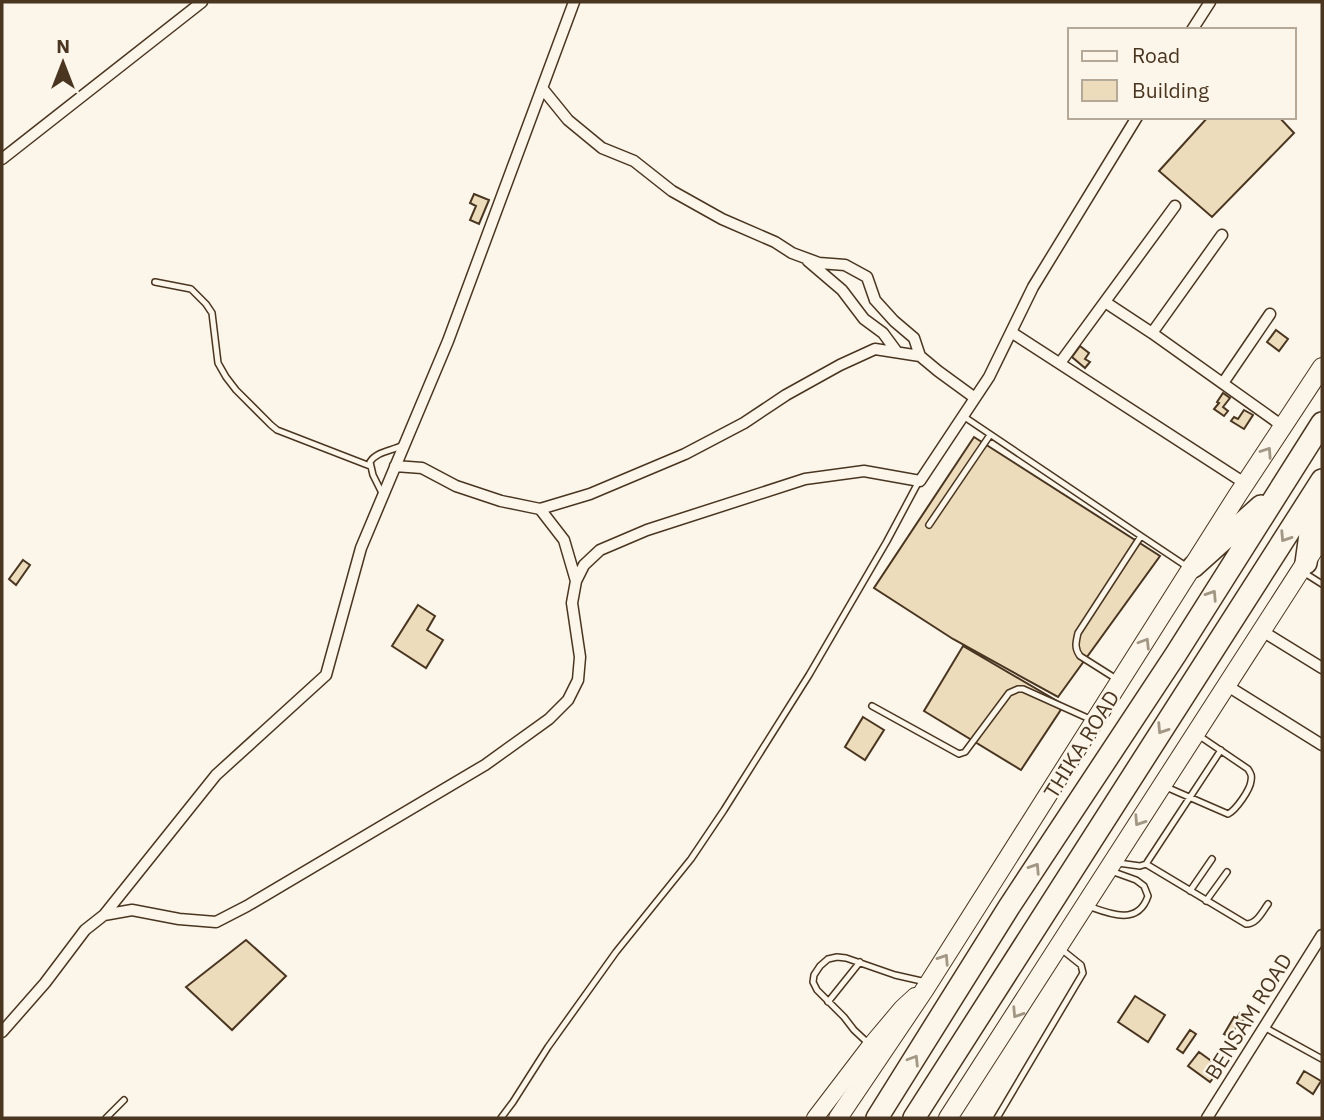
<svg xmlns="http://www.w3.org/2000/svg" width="1324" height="1120" viewBox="0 0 1324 1120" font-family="'IBM Plex Sans',sans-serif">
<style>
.building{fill:#ecdcbc;stroke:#4a3520;stroke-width:2}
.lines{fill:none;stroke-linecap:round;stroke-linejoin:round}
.lane-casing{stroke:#4a3520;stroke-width:8}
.street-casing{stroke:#4a3520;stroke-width:13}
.secondary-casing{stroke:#4a3520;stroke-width:18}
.primary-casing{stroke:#4a3520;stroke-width:20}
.highway-casing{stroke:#4a3520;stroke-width:24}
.lane{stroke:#fbf6e9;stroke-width:5}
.street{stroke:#fbf6e9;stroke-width:10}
.secondary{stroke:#fbf6e9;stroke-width:16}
.primary{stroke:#fbf6e9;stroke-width:18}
.highway{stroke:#fbf6e9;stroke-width:21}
.oneway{stroke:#a29684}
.labels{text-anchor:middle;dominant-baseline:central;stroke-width:5;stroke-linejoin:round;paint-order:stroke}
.street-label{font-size:21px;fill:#4a3520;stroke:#fbf6e9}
</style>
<rect width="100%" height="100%" fill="#fbf6e9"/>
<path class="building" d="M1208,117H1279L1294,133L1212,217L1159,171Z
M474,194L489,200L479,224L470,220L476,206L470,203Z
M1276,330L1288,339L1279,351L1267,342Z
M1080,346L1089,353L1085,359L1090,362L1085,368L1072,357Z
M1223,393L1230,398L1223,407L1228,411L1224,416L1214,409L1219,403L1217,402Z
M1244,410L1253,415L1244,429L1231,421L1234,417L1238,419Z
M974,437L1160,556L1058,697L953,639L874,588Z
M23,560L30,565L16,585L9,579Z
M418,605L435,616L427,630L443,640L426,668L392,646Z
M963,646L1064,705L1021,770L924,711Z
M863,717L884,730L865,760L845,747Z
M246,940L286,976L232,1030L186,987Z
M1135,996L1165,1015L1148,1042L1118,1022Z
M1240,1013L1246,1016L1242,1022L1240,1021L1230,1037L1224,1034L1234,1017L1237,1018Z
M1190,1030L1196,1034L1183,1053L1177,1049Z
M1199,1052L1221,1068L1210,1082L1188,1066Z
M1304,1071L1321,1081L1313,1094L1297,1083Z"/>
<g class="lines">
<g class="lane-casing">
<path id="lane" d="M155,282L191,289L206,304L212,313L218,363L226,377L236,390L271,425L277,430L370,466
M963,416L1141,536
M383,495L373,475L370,462C377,451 392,451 403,445
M929,525L990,435
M1303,572L1322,584
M1118,680L1080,656C1074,648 1076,642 1078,633L1141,536L1189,568
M872,706L959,754L965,752L1009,693L1018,689H1023L1092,720
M1166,787L1228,814C1236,810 1250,790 1251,781C1252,775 1251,774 1248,769L1198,735
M1118,863L1140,866L1146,864L1221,750
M1146,864L1246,924C1257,924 1262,912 1268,904
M1190,891L1212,859
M1206,901L1227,872
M1088,906C1110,914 1138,926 1148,896L1144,886L1136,880L1111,871
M828,1002L860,962
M1264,1027L1322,1059
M869,1044L854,1030L844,1017L817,990L813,982L814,975L820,966L828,959L837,957L846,958L895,975L926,982
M106,1118L124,1100
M501,1118L513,1102L548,1047L616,952L691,859L724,810L809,675L887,541L919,481
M997,1118L1083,973L1081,965L1061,949"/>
</g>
<g class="street-casing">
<path id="street" d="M1192,30L1210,2
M542,88L568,120L602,148L634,161L672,191L722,219L775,242L792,253L819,263L845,265L867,277L875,300L894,321L914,338L920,356
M2,159L202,2
M808,261L842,290L864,319L883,333L897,352
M1105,302L1152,333L1284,427
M1011,332L1246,484
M1152,333L1222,235
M1060,363L1175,206
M1223,383L1270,314
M395,466L422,468L456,486L501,501L540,509L590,494L685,454L744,423L786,395L840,365L875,349L920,356L938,371L975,398
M540,509L564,540L576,581
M1262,631L1322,668
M1226,685L1322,745
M104,915L216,775L326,675L361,548L448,341L574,2
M2,1032L45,983L85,930L104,915L132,910L179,919L216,922L247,906L485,765L549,719L568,700L578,680L580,657L572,603L576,581L584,565L600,550L647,530L805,479L864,471L920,481L989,377L1033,287L1137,117
M1207,1118L1322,935"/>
</g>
<g class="secondary-casing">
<path id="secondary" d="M815,1118L870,1046L902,1008L915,996"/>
</g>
<g class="primary-casing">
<path id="primary" d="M838,1118L925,989L1237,496L1322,367
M948,1118L1322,537"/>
</g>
<g class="highway-casing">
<path id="highway" d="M1306,563L1315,498
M1193,567L1261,506
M877,1118L1009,907L1176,654L1322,423
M914,1118L1322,480"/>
</g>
<use href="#lane" class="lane"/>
<use href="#street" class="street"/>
<use href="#secondary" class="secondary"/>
<use href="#primary" class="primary"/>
<use href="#highway" class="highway"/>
</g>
<defs><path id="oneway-chevron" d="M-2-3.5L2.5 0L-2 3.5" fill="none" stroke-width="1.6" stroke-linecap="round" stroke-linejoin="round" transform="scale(1.75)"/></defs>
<g class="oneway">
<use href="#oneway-chevron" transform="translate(1267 452) rotate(-56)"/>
<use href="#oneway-chevron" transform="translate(1285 537) rotate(123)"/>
<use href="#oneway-chevron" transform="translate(1212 595) rotate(-57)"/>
<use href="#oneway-chevron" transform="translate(1145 643) rotate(-58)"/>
<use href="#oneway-chevron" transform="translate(1162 729) rotate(123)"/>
<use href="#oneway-chevron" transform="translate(1139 821) rotate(123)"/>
<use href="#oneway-chevron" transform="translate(1035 868) rotate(-57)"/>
<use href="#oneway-chevron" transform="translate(944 959) rotate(-57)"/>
<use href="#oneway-chevron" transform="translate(1017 1013) rotate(123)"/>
<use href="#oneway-chevron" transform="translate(914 1060) rotate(-58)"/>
</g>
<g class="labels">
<g class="street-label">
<text transform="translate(1081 744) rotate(-58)">THIKA ROAD</text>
<text transform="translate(1248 1016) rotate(-58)">BENSAM ROAD</text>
</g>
</g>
<rect width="1324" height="1120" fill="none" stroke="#4a3520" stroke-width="7"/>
<rect x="1068" y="28" width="228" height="91" fill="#fbf6e9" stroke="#b4a999" stroke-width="2"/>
<rect x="1082" y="51" width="35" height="10" fill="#fbf6e9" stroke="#b4a999" stroke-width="2"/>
<text x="1132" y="63" font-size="21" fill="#4a3520">Road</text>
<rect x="1082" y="80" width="35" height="21" fill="#ecdcbc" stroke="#b4a999" stroke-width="2"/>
<text x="1132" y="98" font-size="21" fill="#4a3520">Building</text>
<g transform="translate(63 63)" stroke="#fbf6e9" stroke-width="5" paint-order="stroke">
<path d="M0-5L12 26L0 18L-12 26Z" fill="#4a3520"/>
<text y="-10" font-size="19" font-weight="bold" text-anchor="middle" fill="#4a3520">N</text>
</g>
</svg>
